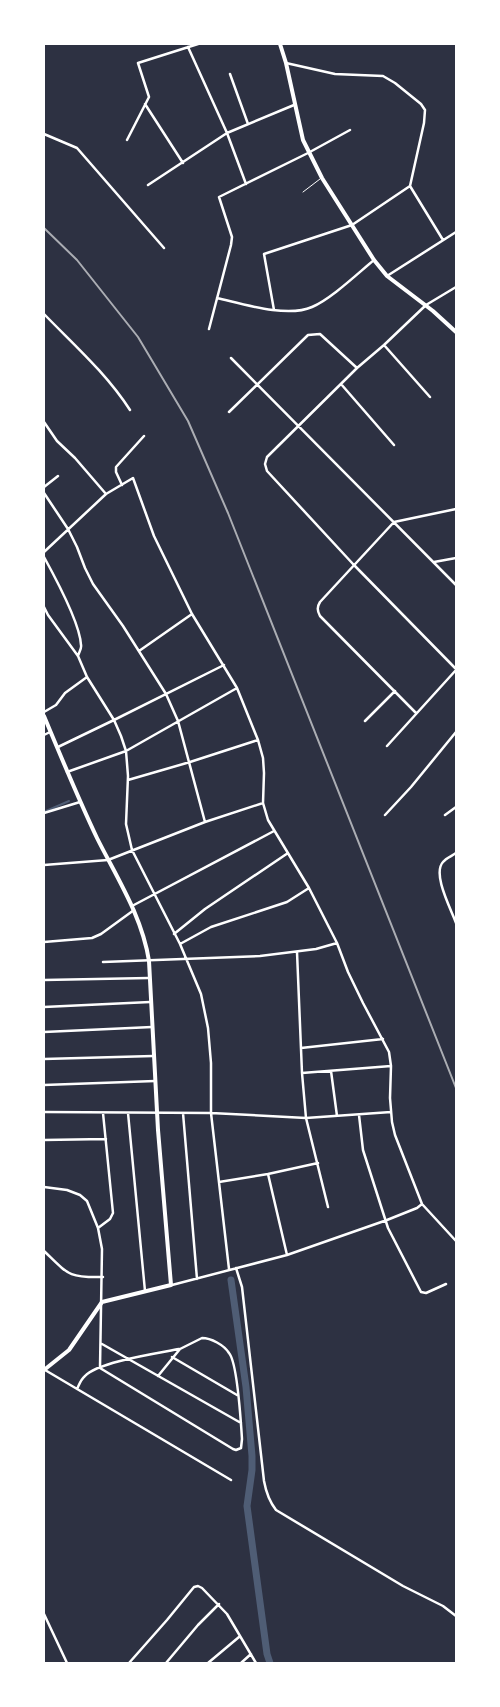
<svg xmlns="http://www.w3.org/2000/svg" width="500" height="1707" viewBox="0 0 500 1707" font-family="'Public Sans',sans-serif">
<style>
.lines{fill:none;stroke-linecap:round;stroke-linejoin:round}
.stream{stroke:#4f5d75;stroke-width:2}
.canal{stroke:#4f5d75;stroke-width:7}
.service{stroke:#fff;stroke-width:1}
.minor{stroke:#fff;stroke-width:2.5}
.tertiary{stroke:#fff;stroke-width:4}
.rail{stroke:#abadb3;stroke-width:2}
</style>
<rect width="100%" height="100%" fill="#2d3142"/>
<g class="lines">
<path class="stream" d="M46,811L69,801"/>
<path class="canal" d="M231,1280L246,1387L252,1456V1470L247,1506L267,1654L270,1663"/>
<path class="service" d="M303,192L320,179"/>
<path class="minor" d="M188,47L227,133L246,184
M286,63L335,74L383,76L395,83L421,104L425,110L424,123L410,186L443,240
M230,74L248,124
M145,104L183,163
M44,134L77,148L164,248
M127,140L149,97L138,63L198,44
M148,185L227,133L294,105
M387,276L456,232
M456,287L426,305L384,345L357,368L267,457L265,464L267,471L353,564L456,669
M217,298C243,304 287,318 312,307C331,299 357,274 374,260
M274,310L264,254L352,225L410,186
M44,314C74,345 106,373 130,410
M209,329L231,245L232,237L219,197L308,153L350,130
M384,345L430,397
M231,358L456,585
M341,384L394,445
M229,412L308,335L320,334L357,368
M44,422L57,441L75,458L106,494
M122,485L116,472V467L144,436
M44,487L58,476
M44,493L68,529L77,547L85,568L93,584L123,626L166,694L178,721L205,822
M44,552L106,494L133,478L154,536L192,614L237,688L258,740L263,758L264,773L263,803L268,820L309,888L337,943L348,972L363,1003L389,1052L391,1066L390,1098L392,1122L395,1135L422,1204L456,1241
M44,557C55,577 80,623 81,645C82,648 79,652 78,656
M434,562L456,558
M44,607L48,615L78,656L87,677L114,720L121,736L126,751L128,776L126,824L132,850L180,944L201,994L208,1028L211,1063V1113L229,1269
M139,651L192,614
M44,712L56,705L65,693L87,677
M416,713L320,616C317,610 317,607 320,602L394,522L456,509
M365,721L395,691
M44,735L50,732
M387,746L456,670
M58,747L114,720L224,665
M67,772L126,751L237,688
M128,780L190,762L258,740
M44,813L80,802
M385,815L411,787L456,732
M445,815L456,807
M456,853C452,856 446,858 443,862C432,874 451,909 456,923
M44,865L108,860L205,822L263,803
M132,906L274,831
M174,934L205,909L288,853
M44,942L92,938L101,934L134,910
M180,944L211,927L287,902L309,888
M297,952L302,1073L306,1118L328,1207
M103,962L260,956L316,949L337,943
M44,980L149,978
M44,1007L150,1002
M44,1032L152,1027
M301,1048L383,1039
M44,1059L153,1056
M331,1071L337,1116
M302,1073L391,1066
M44,1085L155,1081
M44,1112L211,1113L306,1118L391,1112
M128,1113L145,1291
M183,1113L197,1279
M359,1115L363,1150L388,1228L421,1292L426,1293L446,1284
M44,1140L106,1139
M268,1174L287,1255
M219,1182L268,1174L318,1163
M44,1187L67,1190L80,1195L87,1201L98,1228L102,1249L100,1368L233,1449L236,1450L241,1448L242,1439C241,1423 237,1362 229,1353C224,1345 211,1338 202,1338L180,1349L158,1376
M98,1228L110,1219L113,1213L103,1113
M44,1251C68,1274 68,1278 103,1277
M236,1268L242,1287L264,1481C266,1492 269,1501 276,1510L403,1586L443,1606L456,1616
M172,1285L287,1255L387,1220L417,1208L422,1204
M102,1344L241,1423
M172,1357L237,1395
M45,1370L231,1480
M77,1389C79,1385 81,1379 85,1376C97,1362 159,1353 179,1349
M44,1614L67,1663
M129,1663L167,1620L194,1587L198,1586L202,1588L227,1614L256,1663
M166,1663L198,1625L219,1604
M208,1663L239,1637
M241,1663L251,1654"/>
<path class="tertiary" d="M280,44L286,63L303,140L322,178L374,260L387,276L433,311L456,332
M44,716C61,757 78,798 97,838C117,878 142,916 149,961L158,1130L171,1285L102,1302L69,1350L44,1370"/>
<path class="rail" d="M44,228L77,260L138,337L188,421L228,513L456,1088"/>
</g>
<rect width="500" height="1707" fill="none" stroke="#ffffff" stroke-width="90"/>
</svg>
